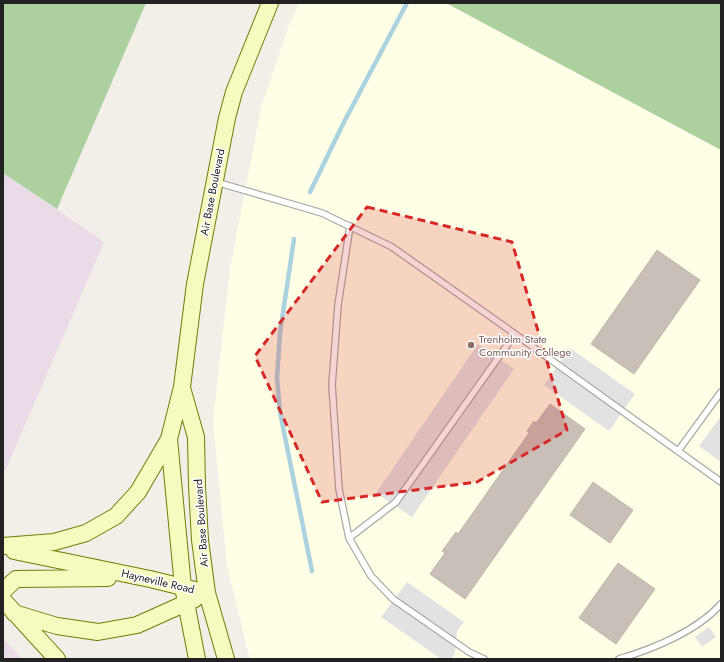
<svg xmlns="http://www.w3.org/2000/svg" width="724" height="662" viewBox="0 0 724 662" font-family="Jost,sans-serif">
<style>
.industrial{fill:#ebdbe8}
.education{fill:#ffffe5}
.forest{fill:#add19e}
.parking{fill:#e2e2e2}
.lines{fill:none;stroke-linecap:round;stroke-linejoin:round}
.stream{stroke:#aad3df;stroke-width:4.5}
.building{fill:#c7bfb8;stroke:#c4b6ab}
.lane-casing{stroke:#a9a9a9;stroke-width:8}
.secondary-casing{stroke:#707d05;stroke-width:18}
.lane{stroke:#fff;stroke-width:5.5}
.secondary{stroke:#f7fabf;stroke-width:16}
.marked{fill:#d62828;fill-opacity:0.2;stroke:#d62828;stroke-width:3;stroke-dasharray:8 5;stroke-linejoin:round}
.education-dot{fill:#8d6e63;stroke:#fff;stroke-width:1.5}
.labels{text-anchor:middle;dominant-baseline:central;stroke-width:3;stroke-linejoin:round;paint-order:stroke}
.street-label{font-size:11px;fill:#222;stroke:#fff}
.education-label{font-size:11px;fill:#785e54;stroke:#fff;text-anchor:start}
</style>
<rect width="100%" height="100%" fill="#f2efe9"/>
<path class="industrial" d="M3,173L104,242L3,476Z
M3,638L22,659H3Z"/>
<path class="education" d="M299,3H446L721,150V659H250L227,566L213,421L230,269L261,108L288,28Z"/>
<path class="forest" d="M3,3H146L57,209L3,173Z
M446,3H721V150Z"/>
<path class="parking" d="M478,344L514,369L412,517L376,493Z
M570,348L635,394L609,431L544,385Z
M721,416V462L699,446Z
M407,582L464,622L457,631L455,653L451,659H441L381,617Z
M709,627L716,637L702,647L695,637Z"/>
<g class="lines">
<path class="stream" d="M310,192L344,122L407,3
M294,239L280,333L277,378L280,412L312,571"/>
</g>
<path class="building" d="M657,250L700,280L634,374L591,344Z
M550,404L585,429L465,599L430,574L445,553L442,551L456,532L458,534L529,433L527,431L534,421L536,423Z
M593,482L633,510L610,543L570,515Z
M618,563L655,589L616,644L579,618Z"/>
<g class="lines">
<g class="lane-casing">
<path id="lane" d="M216,182L322,213L392,247L515,334L721,482
M350,226L338,305L332,385L339,489L349,538L371,576L393,599L469,652L484,659
M678,451L721,392
M349,538L396,502L515,334
M619,659C653,649 697,631 721,604"/>
</g>
<g class="secondary-casing">
<path id="secondary" d="M182,388L196,437L197,486L200,540L207,593L226,659
M3,546L54,542L86,533L116,516L138,492L169,439
M14,551L150,579L207,593
M3,591L16,579L108,578
M3,600L57,659
M14,613L57,626L98,632L137,625L195,599
M197,659L183,587L169,439L182,387L195,284L227,118L234,92L270,3"/>
</g>
<use href="#lane" class="lane"/>
<use href="#secondary" class="secondary"/>
</g>
<path class="marked" d="M367,207L512,242L567,430L477,482L322,502L255,356Z"/>
<circle class="education-dot" cx="471" cy="345" r="4"/>
<g class="labels">
<g class="street-label">
<text transform="translate(212 192) rotate(-79)">Air Base Boulevard</text>
<text transform="translate(201 523) rotate(-94)">Air Base Boulevard</text>
<text transform="translate(158 581) rotate(13)">Hayneville Road</text>
</g>
<g class="education-label">
<text x="479" y="339">Trenholm State<tspan x="479" dy="13">Community College</tspan></text>
</g>
</g>
<rect width="724" height="662" fill="none" stroke="#222222" stroke-width="8"/>
</svg>
